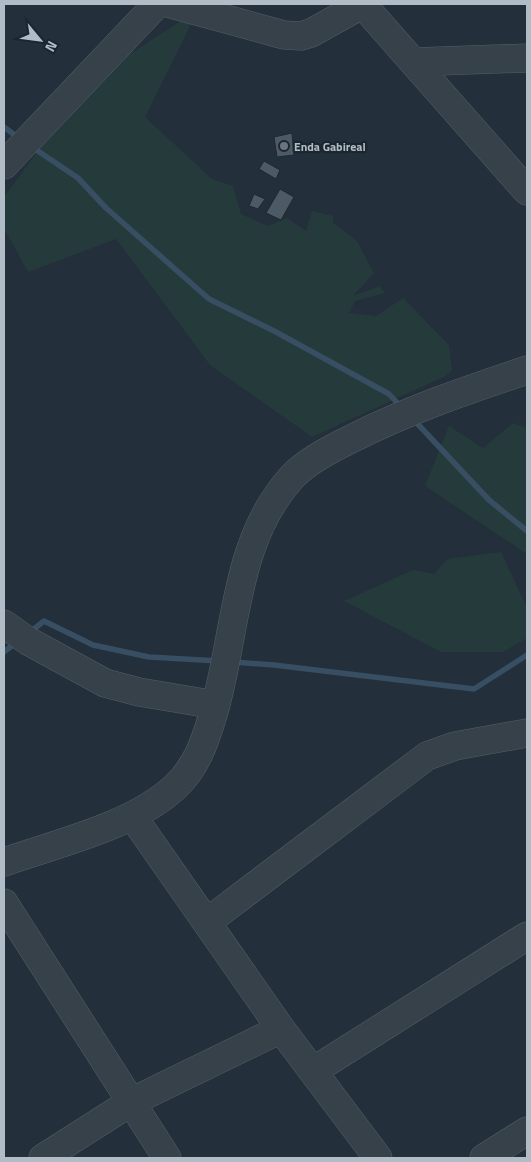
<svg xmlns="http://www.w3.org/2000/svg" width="531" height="1162" viewBox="0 0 531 1162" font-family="'Titillium Web',sans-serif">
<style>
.green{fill:#253b3b}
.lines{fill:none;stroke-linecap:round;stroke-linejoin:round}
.stream{stroke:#384f63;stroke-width:5.5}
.building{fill:#4b5a65;stroke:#1e2831}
.minor-casing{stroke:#545f68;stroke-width:29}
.minor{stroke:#36414a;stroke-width:28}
.worship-dot{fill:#6b7280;stroke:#1c262f;stroke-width:2}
.labels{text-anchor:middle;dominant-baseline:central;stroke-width:4.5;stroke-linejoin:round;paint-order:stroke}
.poi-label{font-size:12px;font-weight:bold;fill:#b1bcc6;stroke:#1c262f;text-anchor:start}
</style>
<rect width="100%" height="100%" fill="#232f3a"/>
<path class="green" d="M198,10L145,117L212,179L233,186L241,214L268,226L287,218L306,231L312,211L333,216V222L357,241L374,273L353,296L380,286L385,293L355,301L349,313L376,316L403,298L449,345L452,370L446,376L312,437L210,365L116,239L28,272L4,228V197L58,124L122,59Z
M513,423L527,428V554L425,486L449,426L483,448Z
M501,552L527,608V638L503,652H441L344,601L413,570L434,574L447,559Z"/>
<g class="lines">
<path class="stream" d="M4,127L20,139
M32,147L78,178L106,208L209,299L276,332L389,394L401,407
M413,419L489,500L527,531
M29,633L44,621L93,645L149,657L219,661
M4,652L18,641
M233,662L274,665L474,689L527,655"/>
</g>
<path class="building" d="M292,133L294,155L277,157L274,137Z
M264,161L280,170L276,179L259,169Z
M280,189L294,197L281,220L266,213Z
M254,194L265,199L258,209L249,206Z"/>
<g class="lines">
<g class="minor-casing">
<path id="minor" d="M171,4L284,35L301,36L311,33L363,4
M362,4L527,191
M413,62L527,58
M4,165L157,4
M4,624L28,641L105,683L139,692L216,705
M133,817L281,1029L378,1158
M4,862C58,843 134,826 176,786C196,767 204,744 212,718C237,638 232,543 292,477C307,461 331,449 351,439C408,410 467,390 527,370
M4,903L167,1158
M207,922L427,756L455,746L527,733
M313,1071L527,936
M43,1158L131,1102L281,1029
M484,1158L527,1131"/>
</g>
<use href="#minor" class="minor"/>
</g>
<circle class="worship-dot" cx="284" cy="146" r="5"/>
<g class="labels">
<g class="poi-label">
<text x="294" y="146">Enda Gabireal</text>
</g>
</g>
<rect width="531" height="1162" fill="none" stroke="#b1bcc6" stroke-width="10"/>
<g transform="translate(40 40) rotate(119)" stroke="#1c262f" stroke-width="4" paint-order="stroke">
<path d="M0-4L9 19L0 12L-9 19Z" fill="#b1bcc6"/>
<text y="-8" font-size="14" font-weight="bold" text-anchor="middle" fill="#b1bcc6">N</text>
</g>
</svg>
